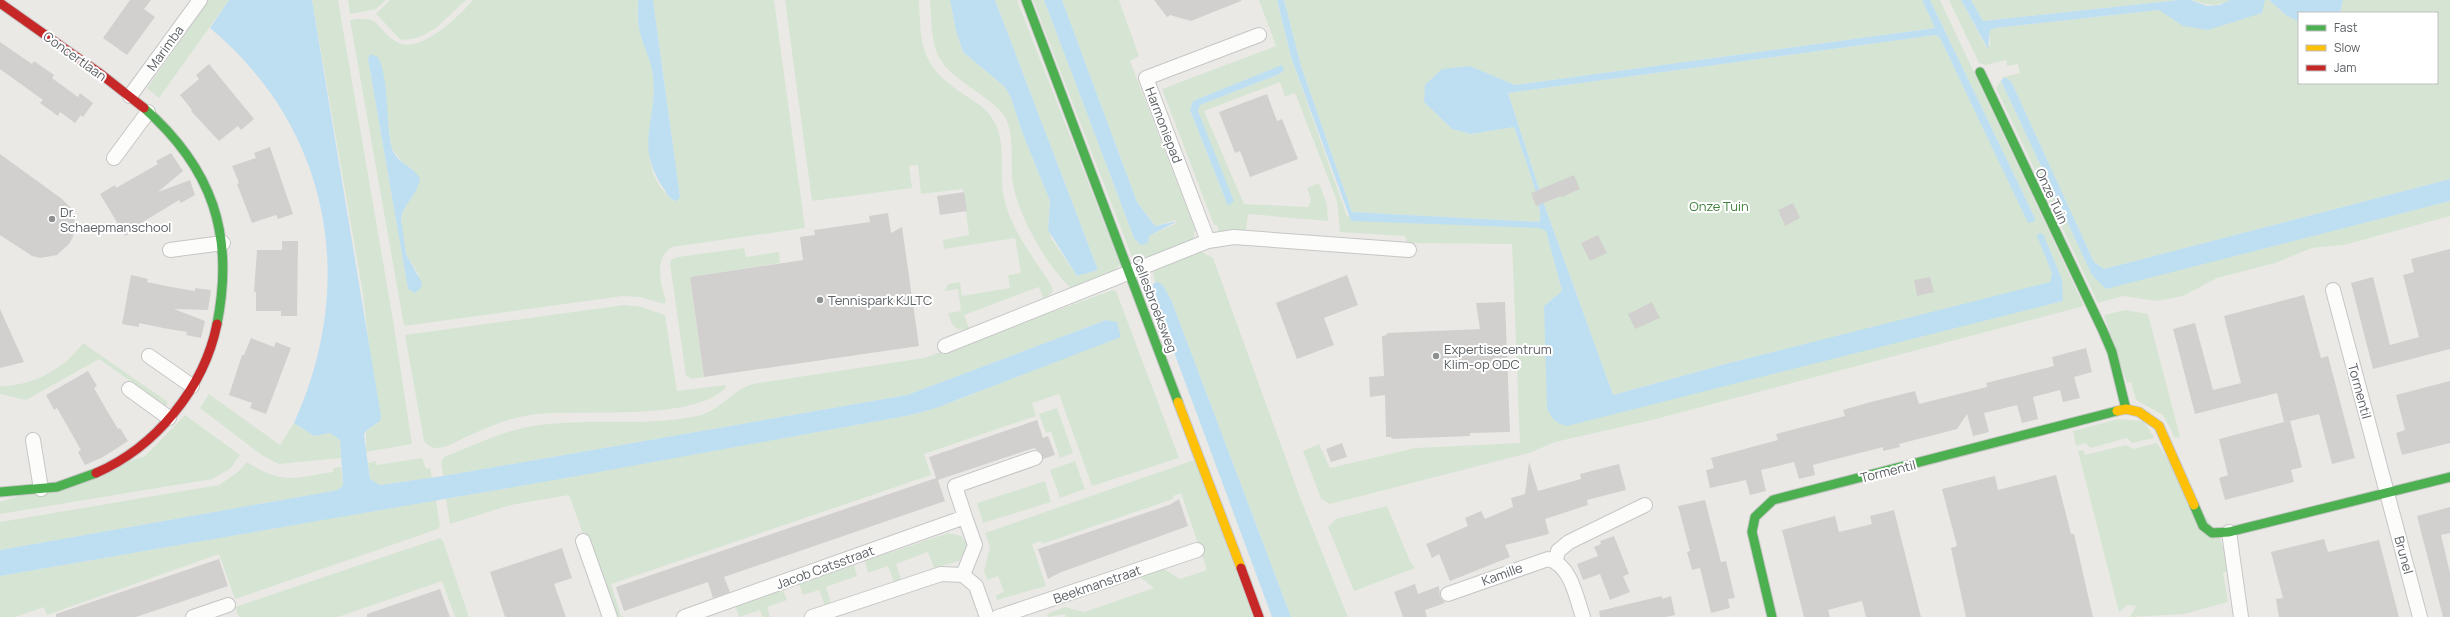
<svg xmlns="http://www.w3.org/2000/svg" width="2450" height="617" viewBox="0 0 2450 617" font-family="Manrope,sans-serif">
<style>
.green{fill:#d6e5d3;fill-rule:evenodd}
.water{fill:#bedff1}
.building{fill:#d2d0cf}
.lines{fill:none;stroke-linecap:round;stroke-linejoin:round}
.street-casing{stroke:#c5c6c6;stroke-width:16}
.fast-casing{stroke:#c5c6c5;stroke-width:11}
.slow-casing{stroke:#c5c6c5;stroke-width:11}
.jam-casing{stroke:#c5c6c5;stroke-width:11}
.street{stroke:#fcfcfb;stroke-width:14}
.fast{stroke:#4caf50;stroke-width:9}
.slow{stroke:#ffc107;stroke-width:9}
.jam{stroke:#c62828;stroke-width:9}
.poi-dot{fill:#8e9091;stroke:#fff;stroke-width:1.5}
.labels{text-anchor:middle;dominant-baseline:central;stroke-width:4;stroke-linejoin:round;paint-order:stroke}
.street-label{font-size:13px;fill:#5c6063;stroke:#fff}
.park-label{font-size:13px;fill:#40803e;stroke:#fff}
.poi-label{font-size:13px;fill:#5c6063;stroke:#fff;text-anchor:start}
</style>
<rect width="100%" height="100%" fill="#ebe9e6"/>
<path class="green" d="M209,0H229L159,98L147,88Z
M312,0H338L393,320L412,444L366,452V431L378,423L363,294Z
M348,0H386L376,9L350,14Z
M390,0H466L436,28L420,37L405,40L400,39L376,14Z
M473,0H638C638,8 637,17 638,24C641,42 651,57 653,74C659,117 630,166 674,201L680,197L653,0H774L805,228L672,247C653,259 661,284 666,302L664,304L640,297L623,296L404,326L350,20C382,14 375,29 397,42C420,55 459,16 473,0ZM370,55L383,72L387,121L392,149L403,163L406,206L401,217L403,239L406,254L419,275L408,289L368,59Z
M785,0H919C921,47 921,65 962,93C972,100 985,107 992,118C1008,141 998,172 1004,198C1011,230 1034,258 1051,285L1053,291L1044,300L1039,287L964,315L969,328C956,333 951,325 948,313L961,311L958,289L945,291L948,284L960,282L962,296L1010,288L1008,275L1021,273L1015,238L944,249L943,240L969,235L963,189L921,194L918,165L909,166L912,188L812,201Z
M930,0H950L956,31L963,52L1005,87L1011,98L1022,132L1050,201L1048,224L1051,238L1077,276L1098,270L995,0H1017L1120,264L1112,274L1072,289C1047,268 1014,209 1012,176C1011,157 1014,137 1006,119C1001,109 989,101 980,94C933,62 933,56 930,0Z
M1033,0H1044L1134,238L1139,243L1147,240L1149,236L1177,223L1176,220L1155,226L1137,202L1062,0H1119L1139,56L1130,61L1195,229L1194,238L1190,243L1140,261L1132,257Z
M1259,0H1277L1291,57L1347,216L1539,228L1546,231L1562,291L1544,306L1550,415L2063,301L2052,273L2050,282L2020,291L1729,363L1613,395L1544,204L1508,93L1936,35L1940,38L2028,222H2034L2035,218L1930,0H1940L2084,306L1652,420L1555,442L1529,453L1330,504L1321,499L1303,451L1319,444L1330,468L1415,448L1520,443L1512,244L1407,243L1405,236L1340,232L1337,201L1295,93L1285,97L1280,82L1204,111L1244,204L1308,207L1311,200L1307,188L1319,183L1327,205L1328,221L1248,214L1246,230L1219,232L1217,225H1214L1162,89L1276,46ZM1282,66L1277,75L1200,105L1198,111L1228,206L1190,110L1193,101Z
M1284,0H1922L1935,28L1514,85L1470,66L1424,102L1452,129L1471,134L1514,127C1519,143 1546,209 1540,222L1352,212L1301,66Z
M1949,0H1961L1986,47L1990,45V30L1995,28L2159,10L2263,6L2265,0H2269L2286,15L2299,22V83H2437V13H2340L2343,0H2450V179L2104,269L2094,262L2011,81L2004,77L2020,73L2018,64L2007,66L2006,60L1986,65L1979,63Z
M1971,0H2179L1983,21Z
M2192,0H2230C2213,8 2209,5 2192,0Z
M2001,81L2092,275L2106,288L2450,201V216L2344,245L2312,248L2275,263L2217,278L2183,296L2157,301L2123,296L2098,303L1996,88Z
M744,248L746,257L779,252L780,263L690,277L704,377L692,379L686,376L670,264L672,259L678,257Z
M1200,251L1213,258L1301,500L1348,617H1291L1172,302L1163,285L1155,282L1152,269Z
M1113,290L1116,291L1179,458L1092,486L1059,394L1032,403L1036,416L924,454L931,475L611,584L621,616L625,617H617L598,564L584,537L569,495L511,505L450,524L446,499L911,415C985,395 1051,358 1117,323L1106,320L907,395L443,476L441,462L444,457C475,445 506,429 539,425C592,418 645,427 697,416C720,411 731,391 752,384L924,358Z
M624,305L642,307L665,315L677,391L726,385V387C694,423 580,408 531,415C509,418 488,427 468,436C459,440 447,448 437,448C431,448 427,445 424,441L405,335Z
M2125,310L2148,314L2180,437L2175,438L2163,415L2136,400L2131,382L2127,383L2104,315Z
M83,343L168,402L166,406L99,359L26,400L0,394V386C33,386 64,369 83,343Z
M209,394L280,445L294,423L314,436L330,433L340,440L341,458L279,464L263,456L200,408Z
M1057,408L1073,453L1060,458L1051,431L1046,433L1039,414Z
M185,415L240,455L230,469L212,479L0,514V502L145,456Z
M2118,419L2144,421L2154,438L2132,443L2127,438L2091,448L2085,443L2076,446L2073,431Z
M2157,443L2221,540L2229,572H2223L2228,602L2184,614L2130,617L2136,606L2127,605L2119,612L2078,451L2083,450L2085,455L2126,445L2133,449Z
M422,458L426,469L430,468L432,478L380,485L370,479L368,463L376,461L377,465Z
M1194,460L1253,617H1066L1065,614L1048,617L1047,614L1065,607L1084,612L1154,588L1140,577L1162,568L1180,579L1207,570L1181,493L1173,496V499L1042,544L1041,541L1032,544L1046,586L997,600L996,595L1004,592L998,576L987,580L984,571L990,547L985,533Z
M1075,461L1085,489L1060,498L1050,470Z
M247,462C283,485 293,478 333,472V468L341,467L343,485L339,490L0,550V522L219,485L238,472Z
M1045,481L1051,502L983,523L977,503Z
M436,500L440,526L438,529L235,599L219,554L47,615L44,607L15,617H0V576Z
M1387,506L1410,561L1415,568L1354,591L1328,527L1336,519Z
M948,533L961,536L968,545L959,561L934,568L928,552L896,564L901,579L894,582L888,566L868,573L865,561Z
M440,538L443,541L469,617H455L442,581L338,617H239L235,607Z
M854,565L857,576L826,587L831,603L825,605L819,590L803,595L799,583Z
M783,589L787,600L767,607L770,617H763L760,610L739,617L735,605Z"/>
<path class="water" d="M229,0H312L381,416L380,421L366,431L364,435L370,479L380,485L443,476L907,395L1106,320L1117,322L1121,337L936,408L911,415L566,478L0,576V550L338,490L343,485L340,440L330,433L314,436L294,423C358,282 331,129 210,28Z
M638,0H653L680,197L677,201C671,201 667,194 664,189C633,144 658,121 653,77C652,61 644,49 640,33C637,23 638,11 638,0Z
M950,0H995L1098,270L1077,276L1048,230L1050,201L1022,132L1011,98L1005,87L963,52L956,31Z
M1044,0H1062L1137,202L1155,226L1178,221L1149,236L1148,243L1141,245L1134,238Z
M1277,0H1284L1301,66L1352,212L1539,222C1546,211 1519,143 1514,127L1471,134L1452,129L1424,102L1425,85L1442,69L1470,66L1515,85L1935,28L1922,0H1930L2035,218L2034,222L2028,223L1940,38L1936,35L1508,93L1544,204L1613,395L1729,363L2050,282L2052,273L2037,236L2039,233L2043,234L2062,279L2063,301L1567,426C1556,424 1551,418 1547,408L1544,306L1562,291L1546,231L1539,228L1351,221L1291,57Z
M1961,0H1971L1983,21L2179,0H2191L2207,6L2219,5L2230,0H2265L2262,13L2208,30L2183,26L2159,10L1995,28L1990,30L1988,49Z
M2269,0H2343L2340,13H2299V22L2286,15Z
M370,54L378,57C390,81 385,120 392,148C396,163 414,166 420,179C418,194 404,203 401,218L406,254L422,283L421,288L415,293L408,289L368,59Z
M1282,65L1284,71L1277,75L1200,105L1198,111L1234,201L1228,206L1190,110L1193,101Z
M2004,77L2011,81L2094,262L2104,269L2450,179V201L2106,289L2092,275L2001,81Z
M1157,282L1163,285L1172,302L1291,617H1272L1151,290L1154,283Z"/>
<path class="building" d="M130,0H151L144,9L155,17L127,55L103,38Z
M1154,0H1241V1L1191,21L1170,15L1167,17Z
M0,42L32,64L34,61L54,75L52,78L78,97L80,93L93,103L83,117L81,115L75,123L60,112L58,116L40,103L43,100L0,69Z
M209,64L254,119L241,130L238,126L219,141L191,111L192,110L180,95L199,79L196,75Z
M1267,94L1277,121L1282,119L1298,159L1250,177L1240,151L1235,153L1219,112Z
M270,147L293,214L278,219L276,215L252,223L237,184L239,183L232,166L256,158L254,153Z
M171,153L183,171L158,192L190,180L195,195L181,203L179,200L138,225L139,228L125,236L100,194L115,185L116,188L158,164L156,161Z
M0,154L62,199L71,208L75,222L73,237L69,244L57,255L40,258L32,256L0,235Z
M1574,175L1580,189L1562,197L1561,196L1536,206L1531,193Z
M964,192L967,211L940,215L937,196Z
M1793,203L1800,218L1785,226L1778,210Z
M888,213L891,233L902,227L919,346L704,377L690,277L803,260L800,237L815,235L814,230L870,222L869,216Z
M1598,235L1607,253L1590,261L1581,243Z
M282,241H298L297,316H281V311H256V292H254L257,250H282Z
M2450,249V349L2373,369L2351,283L2373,277L2390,345L2419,337L2403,275L2414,272L2411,259Z
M131,275L148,279L147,282L171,287L195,291V288L211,290L208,310L174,309L205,321L201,338L186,335L187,332L163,328L139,323V327L122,324Z
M1347,275L1358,305L1324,318L1334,345L1297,359L1276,303Z
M1930,277L1934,292L1917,296L1914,280Z
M2304,295L2321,358L2328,356L2355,458L2332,464L2319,414L2290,421L2302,467L2291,470L2294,482L2225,500L2219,478L2228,475L2219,439L2284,422L2277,393L2195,414L2173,329L2195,323L2213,390L2241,383L2224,316Z
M1505,302L1510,432L1470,433V436L1392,439L1391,437H1386L1385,395L1370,397L1369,377L1384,376L1382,336L1387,335V333L1480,329L1476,303Z
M1652,302L1660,318L1635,329L1628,314Z
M0,309L24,362L0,368Z
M251,338L274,347L276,342L291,348L266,414L250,408L252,403L229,395L242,355H244Z
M2086,348L2092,372L2074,377L2080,398L2063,402L2060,390L2033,397L2038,419L2022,423L2017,405L1984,413L1989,432L1973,436L1967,414L1957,429L1899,444L1900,447L1883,451V447L1813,465L1815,475L1799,479L1794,462L1761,470L1766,491L1750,495L1746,480L1710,488L1706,470L1714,468L1711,458L1778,440L1776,434L1845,416L1843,410L1867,403L1915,391L1919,404L1987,387L1986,383L2054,366L2052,357Z
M88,371L97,386L94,388L106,409L118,429L120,428L128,441L103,457L85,465L78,452L81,450L57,408L54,410L46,395Z
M2450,381V443L2402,455L2396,433L2405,430L2396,395Z
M1037,420L1043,438L1048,436L1055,455L1043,459L1041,452L1034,448L938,480L945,501L724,577L730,592L713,598L708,582L624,611L616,587L936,478L929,457Z
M1342,443L1347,457L1331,462L1326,449Z
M1529,462L1538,491L1581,479L1580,474L1619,464L1626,490L1587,500L1588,505L1545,519L1549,534L1505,545L1510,557L1450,581L1439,554L1432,558L1426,544L1468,526L1465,518L1481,511L1485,519L1513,507L1511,498L1525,494Z
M2056,475L2071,534H2074L2093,617H1966L1951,548L1957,546L1942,489L1995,476L1998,490Z
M1179,499L1188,526L1059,573L1048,579L1038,549L1169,505Z
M1705,500L1721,562L1726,561L1735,598L1728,599L1730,608L1711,613L1700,568L1692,570L1687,552L1690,551L1678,506Z
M2450,507V533L2441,535L2450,573V617H2443L2417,516Z
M1894,510L1921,617H1866L1862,601L1828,610L1830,617H1804L1782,530L1835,516L1839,532L1872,524L1870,516Z
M1614,536L1629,574L1623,576L1630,592L1610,600L1600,574L1583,580L1577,564L1598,556L1594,547L1601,544L1600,541Z
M2324,539L2328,552L2379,540L2399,617H2279L2276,599L2283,598L2271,552Z
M562,548L572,578L554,584L566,617H505L490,572Z
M219,559L228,586L136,617H56V614Z
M1415,584L1418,594L1439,586L1440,597L1445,603L1425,610L1427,617H1403L1394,592Z
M440,589L450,617H367V614Z
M1662,596V599L1671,596L1675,615L1666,617H1600L1599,611Z"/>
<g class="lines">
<g class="street-casing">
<path id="street" d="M130,96L200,0
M114,158L148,112
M1208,241L1146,78L1259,35
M170,250L223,243
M2333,290L2420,617
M945,346L1208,241L1234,237L1409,250
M149,356L192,386
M129,389L169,418
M33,440L41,489
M965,517L955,486L1035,458
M2229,532L2241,617
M583,541L610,617
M1556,561L1558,551L1569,542L1645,505
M963,575L976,586L987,617
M1448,594L1548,559C1571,565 1576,597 1583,617
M193,617L228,605
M684,617L965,517L975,545L963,575
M812,617L941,574L963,575
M998,617L1197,550"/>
</g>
<g class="fast-casing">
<path id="fast" d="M1026,0L1178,402
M1980,72L2103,331L2112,352L2126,409
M144,108C212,168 235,234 217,324
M0,492L57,487L96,473
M2194,505L2203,526L2212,533L2229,532L2450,477
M1772,617L1752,532L1755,517L1773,500L2117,411"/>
</g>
<g class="slow-casing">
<path id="slow" d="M1178,402L1241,568
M2117,411L2126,409L2139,412L2159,426L2194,505"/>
</g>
<g class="jam-casing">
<path id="jam" d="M0,3L102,75L144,108
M96,473C156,447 204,388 217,324
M1241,568L1259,617"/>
</g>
<use href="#street" class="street"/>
<use href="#fast" class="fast"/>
<use href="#slow" class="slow"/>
<use href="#jam" class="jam"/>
</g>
<g class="poi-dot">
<circle cx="52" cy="219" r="4"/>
<circle cx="820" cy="300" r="4"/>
<circle cx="1436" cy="356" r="4"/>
</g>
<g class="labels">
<g class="street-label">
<text transform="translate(165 48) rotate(-54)">Marimba</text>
<text transform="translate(75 56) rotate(36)">Concertlaan</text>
<text transform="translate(1164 125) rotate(69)">Harmoniepad</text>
<text transform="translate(2052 196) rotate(65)">Onze Tuin</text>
<text transform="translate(1155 304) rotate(69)">Cellesbroeksweg</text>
<text transform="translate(2360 391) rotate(75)">Tormentil</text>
<text transform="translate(1888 471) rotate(-14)">Tormentil</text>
<text transform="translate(2404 555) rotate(75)">Brunel</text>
<text transform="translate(825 567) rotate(-20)">Jacob Catsstraat</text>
<text transform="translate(1502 574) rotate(-20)">Kamille</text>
<text transform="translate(1097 584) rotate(-19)">Beekmanstraat</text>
</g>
<g class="park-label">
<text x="1719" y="206">Onze Tuin</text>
</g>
<g class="poi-label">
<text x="60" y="212">Dr.<tspan x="60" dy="15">Schaepmanschool</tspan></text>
<text x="828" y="300">Tennispark KJLTC</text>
<text x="1444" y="349">Expertisecentrum<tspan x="1444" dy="15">Klim-op ODC</tspan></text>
</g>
</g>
<rect x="2298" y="12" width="140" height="72" fill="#ffffff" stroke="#bebfc1"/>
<rect x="2306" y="25" width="20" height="6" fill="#4caf50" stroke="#bebfc1"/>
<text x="2334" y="32" font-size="12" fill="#5c6063">Fast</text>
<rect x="2306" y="45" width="20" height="6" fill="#ffc107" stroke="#bebfc1"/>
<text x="2334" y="52" font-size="12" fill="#5c6063">Slow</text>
<rect x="2306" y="65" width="20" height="6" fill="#c62828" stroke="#bebfc1"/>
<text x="2334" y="72" font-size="12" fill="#5c6063">Jam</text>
</svg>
